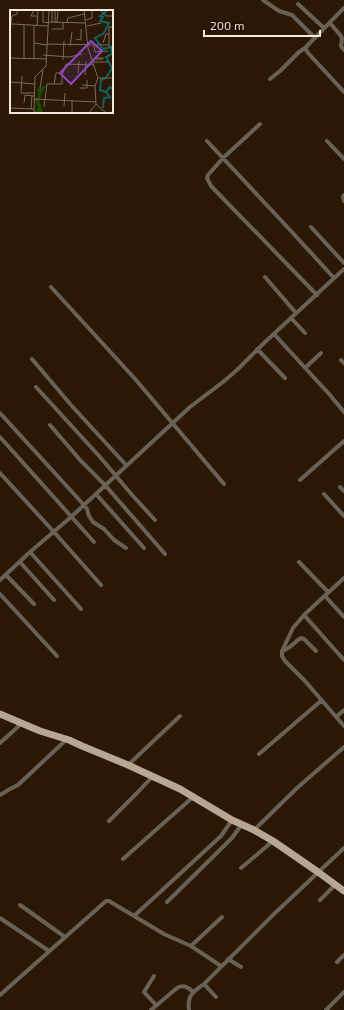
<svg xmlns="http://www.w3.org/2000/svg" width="344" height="1010" viewBox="0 0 344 1010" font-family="'Exo 2',sans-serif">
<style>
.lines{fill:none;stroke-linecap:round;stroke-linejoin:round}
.street{stroke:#696056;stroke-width:4}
.primary{stroke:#b7a691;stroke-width:7}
.inset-river{fill:none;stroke:#0b6367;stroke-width:2}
.inset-road{fill:none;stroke:#7b6b5b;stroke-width:1}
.view{fill:#8d48c3;fill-opacity:0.15;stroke:#8d48c3;stroke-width:2}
.inset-edge{fill:none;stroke:#f5e8dc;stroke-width:2}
</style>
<rect width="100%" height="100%" fill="#2a1805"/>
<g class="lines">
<path class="street" d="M263,0L279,11L292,15L315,38
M298,4L324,28
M344,8L305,48L308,53L344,92
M330,23L341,36L342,39L341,46L344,50
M270,79L280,71L299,52L305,48
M260,124L223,158L208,175L207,178L211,186L317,295
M207,141L291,231L334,278
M327,141L344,159
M344,195L343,197L344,201
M311,227L344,263
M265,277L296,313
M51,287L136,380L224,484
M291,318L305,333
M274,334L330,395L344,412
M257,349L285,378
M32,359L71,405L126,465
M341,360L344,363
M305,368L321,353
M36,387L100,457L133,496L155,520
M0,413L84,505L87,509L89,516L93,522L104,529L114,540L126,548
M50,425L81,461L105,485L165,554
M0,437L94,542
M0,473L54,532L101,585
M300,480L344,441
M340,487L344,491
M96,494L144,548
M324,494L344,516
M30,552L81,609
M20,562L54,600
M299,562L328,592
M6,575L34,604
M344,578L304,615L293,628L282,651V656L285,661L305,681L344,726
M0,580L30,552L71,517L190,407L223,382L237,370L265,342L344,269
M0,594L57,656
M325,596L344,617
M304,615L344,660
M282,651C290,649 294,642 301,638L304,639L316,651
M336,717L344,710
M0,743L21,724
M259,754L322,700
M128,765L180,716
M0,795L10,789L18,785L67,739
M109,821L137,793L153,776
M254,830L297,788L344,747
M123,859L193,797
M241,868L273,841
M320,900L336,884
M167,902L232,838L242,824
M20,905L65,937
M134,916L221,836L232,820
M0,918L49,951
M191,946L222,917
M228,959L241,967
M337,962L344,955
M154,976L144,992L156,1005
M204,984L216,997
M0,995L106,901H109L164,934L191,946L221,966
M151,1010L177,988C184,984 188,988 194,992
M189,1010C187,995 193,992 204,984L274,914L344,848
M326,1010L344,992"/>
<path class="primary" d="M0,714L40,731L69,740L82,746L128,765L180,789L232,820L254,830L273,841L318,872L344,891"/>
</g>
<g transform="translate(10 10)">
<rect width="103" height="103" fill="#2a1805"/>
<path d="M36,75L29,90L33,103H24L28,97L25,90L28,87V80H26Z" fill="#1a4d00"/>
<path class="inset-river" d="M93,0L96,2L90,6L93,7L90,11L99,13L94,23L85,28L93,39L101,37L102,44L96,47L102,58L96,68L91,70L90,80L96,82L100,77L103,79M93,98L94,88L100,87L96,82"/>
<path class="inset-road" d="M24,0L21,6H27M33,0V12L39,13M42,0V13M74,0L78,38L88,68L85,76L86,94L79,103M90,0L96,6H103M76,10L82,8V0M39,12L76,13M45,13V0M47,13L48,0M57,13L58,8L74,4M2,14L38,16M24,15V49M27,16L28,0M77,16L91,13M103,17H99V36L103,39M42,19H53V13M0,21L2,6L7,4V0M66,29L71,30V19M24,33L37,35M93,33L96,24H99M37,34L99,35M60,36L62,22M84,36L85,42L98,41M33,45L59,47L72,44M0,48L37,49M14,48V15M86,48H93V49H86ZM53,50L54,31M83,52H98M68,63L69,51M75,65L76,52M12,66L11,83H25M88,68H103M0,72L25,74M44,74L46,63H53L56,54L84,55M72,75L85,76M30,78L33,60M70,78H77V70M24,89L86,92M14,93L15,85L24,86M86,94L96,103M54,96L55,83M34,97L37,74H52V63M0,98L24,99M21,99L22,86M24,103L25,67L36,56L39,0M62,103V90"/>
<path class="view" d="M81,31L92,41L61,74L50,63Z"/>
<rect width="103" height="103" class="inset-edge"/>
</g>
<path d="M204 30v6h116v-6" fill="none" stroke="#f5e8dc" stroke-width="2"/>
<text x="210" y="30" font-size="12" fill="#f5e8dc" stroke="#200e00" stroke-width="3" paint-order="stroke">200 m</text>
</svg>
